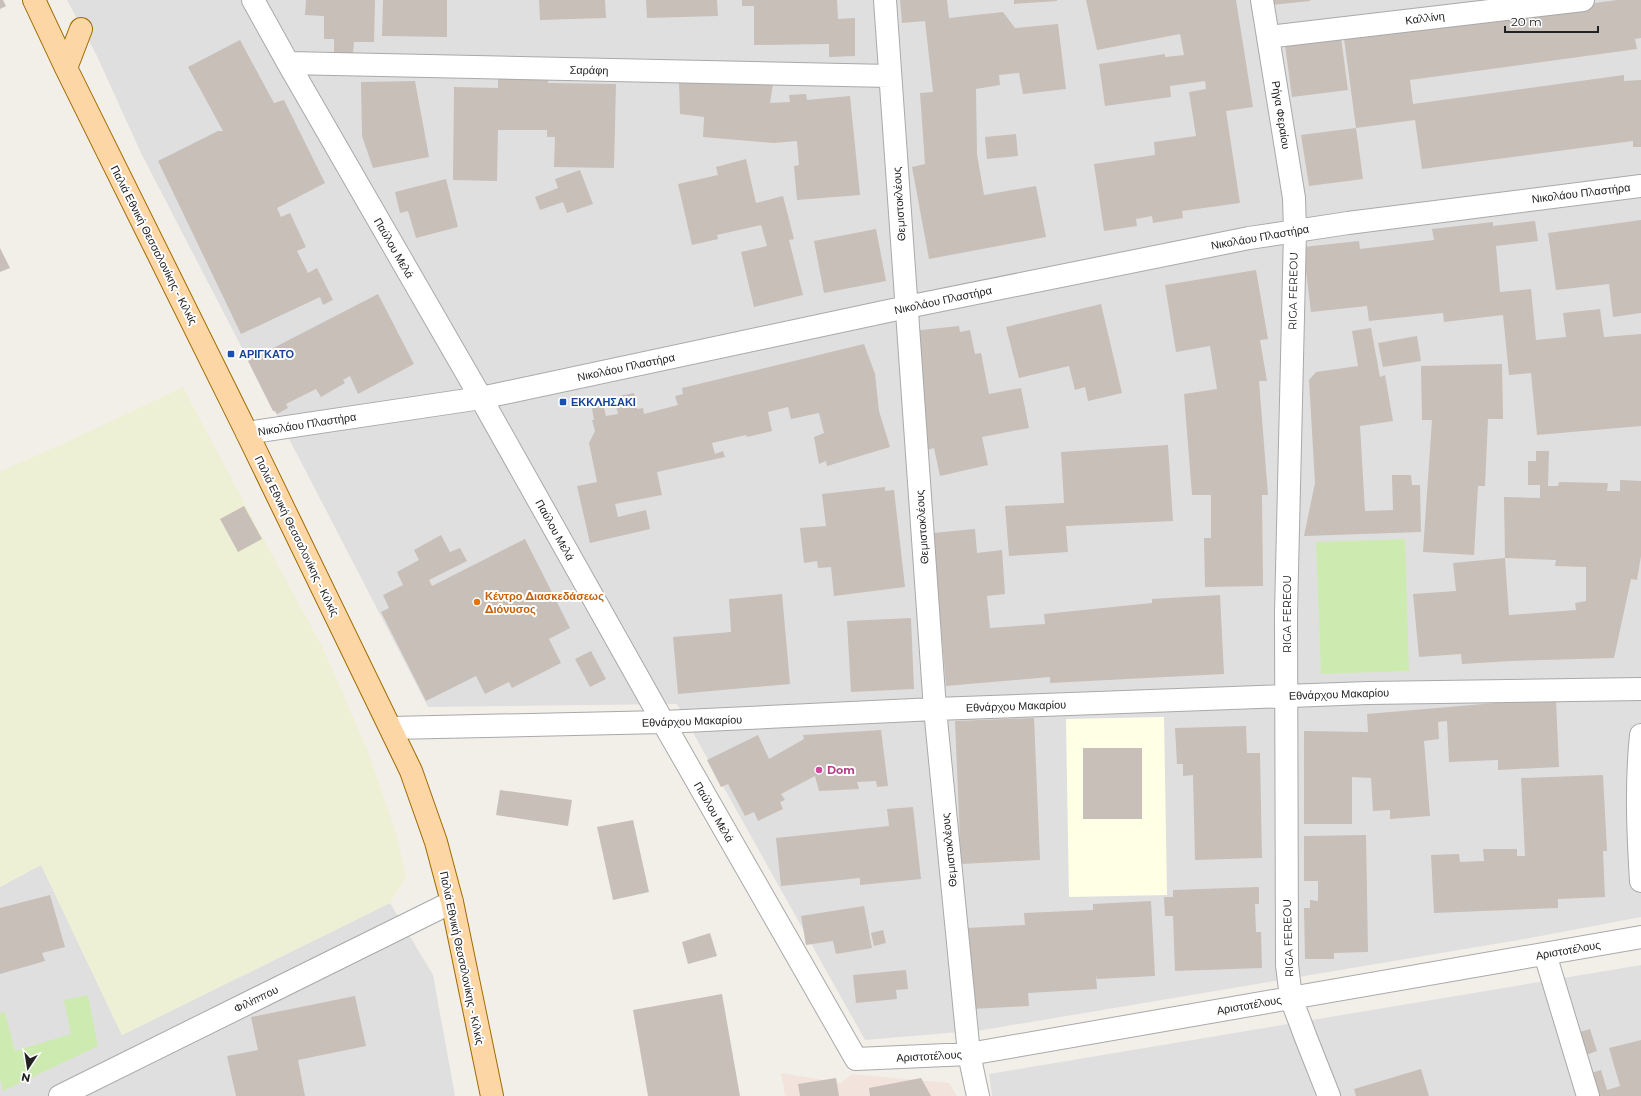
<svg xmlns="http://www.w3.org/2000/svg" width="1641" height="1096" viewBox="0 0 1641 1096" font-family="Montserrat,sans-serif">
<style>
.residential{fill:#e0dfdf}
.education{fill:#ffffe5}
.military{fill:#f3e3dd}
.farmland{fill:#eef0d5}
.grass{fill:#cdebb0}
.building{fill:#c7bfb8}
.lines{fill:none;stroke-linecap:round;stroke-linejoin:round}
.minor-casing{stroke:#a9a9a9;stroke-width:24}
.major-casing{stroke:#a06b00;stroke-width:24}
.minor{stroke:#fff;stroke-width:22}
.major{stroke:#fcd6a4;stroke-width:22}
.transit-dot{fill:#1a4fb4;stroke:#fff;stroke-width:1.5}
.food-dot{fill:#e8710a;stroke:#fff;stroke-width:1.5}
.hotel-dot{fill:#d1479c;stroke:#fff;stroke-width:1.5}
.labels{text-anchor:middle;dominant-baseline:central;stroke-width:4;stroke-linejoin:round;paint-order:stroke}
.street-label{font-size:11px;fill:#222;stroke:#fff}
.transit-label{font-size:11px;font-weight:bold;fill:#164399;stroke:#fff;text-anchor:start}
.food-label{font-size:11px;font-weight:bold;fill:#c56008;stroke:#fff;text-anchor:start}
.hotel-label{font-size:11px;font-weight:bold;fill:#b23c85;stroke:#fff;text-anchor:start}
</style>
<rect width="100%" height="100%" fill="#f2efe9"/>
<path class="residential" d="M67,0H1641V917L1530,938L983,1030L865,1040L677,704L428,707L141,153L97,56Z
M41,864L122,1035L390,903L433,975L455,1096H0V887Z
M1641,965V1096H992L989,1074Z"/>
<path class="education" d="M1164,717L1167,895L1069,897L1066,719Z"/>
<path class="military" d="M781,1073L841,1083L852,1074L949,1083L957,1096H785Z"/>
<path class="farmland" d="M183,387L249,512L323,648L367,749L397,835L406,877L390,903L122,1035L41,865L0,887V471L56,447Z"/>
<path class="grass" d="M1405,539L1409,671L1321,674L1316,542Z
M88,995L98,1046L3,1091L0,1078V1013L5,1012L15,1051L71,1034L64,1000Z"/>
<path class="building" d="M0,0H3L6,6L0,9Z
M306,0H375L374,42H354L353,54L334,53V39H324V16L305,15Z
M383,0H447V37L382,36Z
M539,0H605L606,18L540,20Z
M646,0H717L718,16L647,18Z
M742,0H837L838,19L855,18V56L829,57V44L754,45V6H742Z
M900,0H947L949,18L1003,12L1015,28L1058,24L1066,89L1023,94L1019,73L999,75L1000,85L976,89L977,154L984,195L1036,186L1046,237L929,259L912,167L925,164L920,93L933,92L925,21L902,23Z
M1014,0H1057V1L1014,4Z
M1086,0H1236L1253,107L1226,111L1240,203L1182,211L1183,218L1153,223L1152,216L1136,219L1137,226L1104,231L1094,164L1155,155L1154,142L1196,136L1189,92L1206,89L1205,81L1170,86L1171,97L1105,106L1099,64L1165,54V57L1184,55L1180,34L1097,50Z
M1271,0H1310V1L1272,5Z
M1617,0H1641V38L1635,39L1637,49L1410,80L1413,104L1624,75V81L1641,80V147H1633V141L1422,169L1415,120L1356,128L1343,31L1403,29Z
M1340,30L1348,90L1292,97L1284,38Z
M240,40L274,103L284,100L325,183L277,208L281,217L290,213L306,247L297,251L308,273L317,268L333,300L323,305L320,297L241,334L158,161L218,131H223L188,67Z
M547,71L548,83L616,84L614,168L554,167L555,137H547V130H498L497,181L453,180L454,87L498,88V75Z
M415,81L429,157L373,168L362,136L361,82Z
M679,82L773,84L770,103L790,102L789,95L806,94L807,100L850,96L860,195L797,200L794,166L799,165L797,141L774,143L703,137L704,117L680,114Z
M1356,128L1363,179L1309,186L1301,135Z
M1016,134L1018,156L987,159L985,137Z
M746,159L756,203L783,196L794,239L789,240L803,295L754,307L741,252L767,246L761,225L717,235L718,239L692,245L678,184L718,175L716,167Z
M580,170L593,204L567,213L563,202L540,210L535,197L558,188L555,179Z
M446,179L458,227L416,238L408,211L400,213L395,192Z
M1641,220V313L1613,317L1609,284L1556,290L1548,233Z
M1535,221L1538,241L1496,246L1500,292L1531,289L1536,340L1566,337L1563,313L1600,309L1604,337L1641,334V426L1537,435L1531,373L1509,375L1503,315L1444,322L1443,313L1369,321L1367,306L1311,312L1303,247L1359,241L1360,249L1434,240L1432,229L1493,222V226Z
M876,229L886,281L824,293L814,241Z
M0,248L10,268L0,272Z
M1256,270L1268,339L1260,340L1267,381H1259L1268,495H1262L1263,586L1205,587L1204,538H1211V495H1192L1184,394L1217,389L1210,346L1176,352L1165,285Z
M378,294L414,364L358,394L350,376L343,380L345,383L321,397L316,389L286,404L288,408L277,414L275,411H273L248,361Z
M1101,304L1122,393L1088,401L1085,387L1075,390L1069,366L1019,378L1006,327Z
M959,326L960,332L970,330L975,354L981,353L989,394L1021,388L1029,428L982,437L988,465L940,476L934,448L924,451L912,331Z
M1371,328L1380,377L1385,375L1393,421L1360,426L1365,511L1393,510L1392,475H1411L1412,485H1420L1421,532L1304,536L1315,483L1309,380L1316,372L1358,366L1352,331Z
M1417,336L1421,361L1383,367L1378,343Z
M864,344L875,374L879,411L890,447L827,466L826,461L819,464L814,437L824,433L819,413L791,419L788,407L768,412L772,431L747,437L746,435L712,443L715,454L723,451L725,457L657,472L662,495L615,504L618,517L646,510L650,529L590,543L577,486L597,482L589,443L595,431L592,420H594L591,402L602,400L606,416L618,414L614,397L634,393L637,409L643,408L644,414L678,405L675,396L683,394L682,388Z
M1502,364L1503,419H1488L1485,486H1478L1474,555L1423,552L1432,420H1422L1421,366Z
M1168,445L1173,521L1066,526L1068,552L1009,556L1005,506L1064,503L1061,452Z
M1536,451H1549L1548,486H1558L1559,482L1608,483L1607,491H1620V480L1641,481V556L1637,580L1631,579L1614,658L1511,661L1462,664L1461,654L1419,657L1413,594L1456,591L1453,563L1505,558L1509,615L1576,610L1575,603L1586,601V567L1555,566L1556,560L1505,558L1504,497L1540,498V485H1528V461H1536Z
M885,487V491L894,490L905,587L834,596L831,567L818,568L817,561L804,563L800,528L826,526L822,494Z
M244,506L262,539L238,552L220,519Z
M975,529L977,553L1002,550L1005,594L987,596L990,628L1045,624L1044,614L1152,603V599L1220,595L1224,674L1050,683V677L946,686L933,533Z
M441,535L450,552L460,548L467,561L429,580L432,586L525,539L570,628L549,639L561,663L512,688L509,682L485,694L476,676L426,701L381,612L389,608L383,595L403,585L397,572L419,560L414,550Z
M782,594L790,684L678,694L673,637L731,632L729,599Z
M911,618L914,689L851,692L847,621Z
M591,651L606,679L590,687L575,659Z
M1556,700L1559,767L1498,770V760L1449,762L1447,721L1438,722L1439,739L1424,741L1430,816L1390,819V810L1373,811L1371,778L1352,777V824H1304V731L1368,732L1367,714L1495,703Z
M1034,718L1040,860L961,864L955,721Z
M1246,726L1247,753H1260L1262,858L1195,860L1193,775L1183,776V764H1177L1175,728Z
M881,730L888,786L877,787L876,781L857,782L859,789L819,791L815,776L781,794L785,800L780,802L783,809L758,821L754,812L745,816L728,784L721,787L707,760L758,735L769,759L804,739L803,735Z
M1083,748H1142V819H1083Z
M1603,775L1607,851H1603L1605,897L1558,899V908L1434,913L1431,855L1459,854L1460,862L1484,861L1483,849H1517V856H1525L1521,778Z
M500,790L572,800L568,826L496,815Z
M913,807L921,879L860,885V878L781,886L776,838L889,826L887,809Z
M633,820L649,892L613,900L597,827Z
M1366,835L1368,952L1334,953V959H1305L1304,908H1310V900L1318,901V881H1304V836Z
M1259,887V904H1255L1256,932H1261L1262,968L1175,971L1173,916H1165L1164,897H1173V890Z
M50,895L65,947L42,953L45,961L0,974V908Z
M1151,901L1155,976L1097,979L1096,975L1097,989L1028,993L1029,1006L971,1009L967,928L1025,925L1024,913L1093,910V904Z
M864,906L872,948L836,954L833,941L806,945L801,916Z
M883,930L886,943L874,946L871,933Z
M710,933L717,956L688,964L682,942Z
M906,970L908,989L896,990L897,999L856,1003L853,975Z
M722,994L740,1096H648L633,1010Z
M355,996L366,1046L298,1060L305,1096H236L227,1056L258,1050L251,1017Z
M1590,1029L1597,1051L1583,1056L1576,1033Z
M1641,1040V1096H1596L1585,1075L1601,1070L1607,1090L1620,1086L1609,1048Z
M1421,1069L1429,1096H1356L1354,1089Z
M836,1078L839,1096H800L798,1084Z
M921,1078L931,1096H870L869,1088Z"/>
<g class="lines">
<g class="minor-casing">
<path id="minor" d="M253,0L288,63L481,398L663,722L856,1059L969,1054L1641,937
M885,0L935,709L969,1054L978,1096
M1262,0L1294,198L1295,231L1286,613L1287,965L1291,998L1306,1038L1329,1096
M1268,37L1583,0
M288,63L890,76
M247,433L481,398L907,307L1249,238L1348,223L1641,186
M391,728L663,722L935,709L1368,693L1641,689
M1641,735C1636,784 1638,832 1641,881
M1545,954L1588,1096
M60,1096L452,902"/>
</g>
<g class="major-casing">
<path id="major" d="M34,0L66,68L247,433L411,771L436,842L452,902L492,1096
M66,68L81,29"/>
</g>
<use href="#minor" class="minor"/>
<use href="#major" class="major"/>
</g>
<g class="transit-dot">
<rect x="227" y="350" width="8" height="8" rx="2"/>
<rect x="559" y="398" width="8" height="8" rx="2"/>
</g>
<circle class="food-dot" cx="477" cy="602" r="4"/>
<circle class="hotel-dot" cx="819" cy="770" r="4"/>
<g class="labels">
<g class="street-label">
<text transform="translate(1425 18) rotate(-7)">Καλλίνη</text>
<text transform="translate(589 70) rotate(1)">Σαράφη</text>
<text transform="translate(1281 115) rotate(81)">Ρήγα Φεραίου</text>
<text transform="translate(1581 193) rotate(-7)">Νικολάου Πλαστήρα</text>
<text transform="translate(899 204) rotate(-94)">Θεμιστοκλέους</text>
<text transform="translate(1260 237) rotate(-10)">Νικολάου Πλαστήρα</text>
<text transform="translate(154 245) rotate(63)">Παλιά Εθνική Θεσσαλονίκης - Κιλκίς</text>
<text transform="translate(394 248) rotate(60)">Παύλου Μελά</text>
<text transform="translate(1293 291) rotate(-89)">RIGA FEREOU</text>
<text transform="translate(943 300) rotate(-12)">Νικολάου Πλαστήρα</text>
<text transform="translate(626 367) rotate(-12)">Νικολάου Πλαστήρα</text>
<text transform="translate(307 424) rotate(-9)">Νικολάου Πλαστήρα</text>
<text transform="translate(922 527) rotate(-94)">Θεμιστοκλέους</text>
<text transform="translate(555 530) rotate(61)">Παύλου Μελά</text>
<text transform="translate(297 536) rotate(64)">Παλιά Εθνική Θεσσαλονίκης - Κιλκίς</text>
<text transform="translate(1287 614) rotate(-90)">RIGA FEREOU</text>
<text transform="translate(1339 694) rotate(-2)">Εθνάρχου Μακαρίου</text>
<text transform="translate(1016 706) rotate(-2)">Εθνάρχου Μακαρίου</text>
<text transform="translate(692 721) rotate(-2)">Εθνάρχου Μακαρίου</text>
<text transform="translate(714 812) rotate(60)">Παύλου Μελά</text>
<text transform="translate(949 850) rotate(-96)">Θεμιστοκλέους</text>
<text transform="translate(1288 938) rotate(-92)">RIGA FEREOU</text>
<text transform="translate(1568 950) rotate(-10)">Αριστοτέλους</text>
<text transform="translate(462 958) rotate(78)">Παλιά Εθνική Θεσσαλονίκης - Κιλκίς</text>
<text transform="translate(256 999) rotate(-26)">Φιλίππου</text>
<text transform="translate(1249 1005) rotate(-10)">Αριστοτέλους</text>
<text transform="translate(929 1056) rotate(-3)">Αριστοτέλους</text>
</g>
<g class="transit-label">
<text x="239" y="354">ΑΡΙΓΚΑΤΟ</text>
<text x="571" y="402">ΕΚΚΛΗΣΑΚΙ</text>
</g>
<g class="food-label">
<text x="485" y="596">Κέντρο Διασκεδάσεως<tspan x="485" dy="13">Διόνυσος</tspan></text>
</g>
<g class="hotel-label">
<text x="827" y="770">Dom</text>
</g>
</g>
<g transform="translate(28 1068) rotate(192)" stroke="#ffffff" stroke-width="3" paint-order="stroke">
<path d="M0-3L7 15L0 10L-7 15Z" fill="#222222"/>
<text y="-6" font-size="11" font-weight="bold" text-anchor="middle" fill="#222222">N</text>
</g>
<path d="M1505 26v6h93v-6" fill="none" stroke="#222222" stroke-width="2"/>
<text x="1511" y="26" font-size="12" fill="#222222" stroke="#ffffff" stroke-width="3" paint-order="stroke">20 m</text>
</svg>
